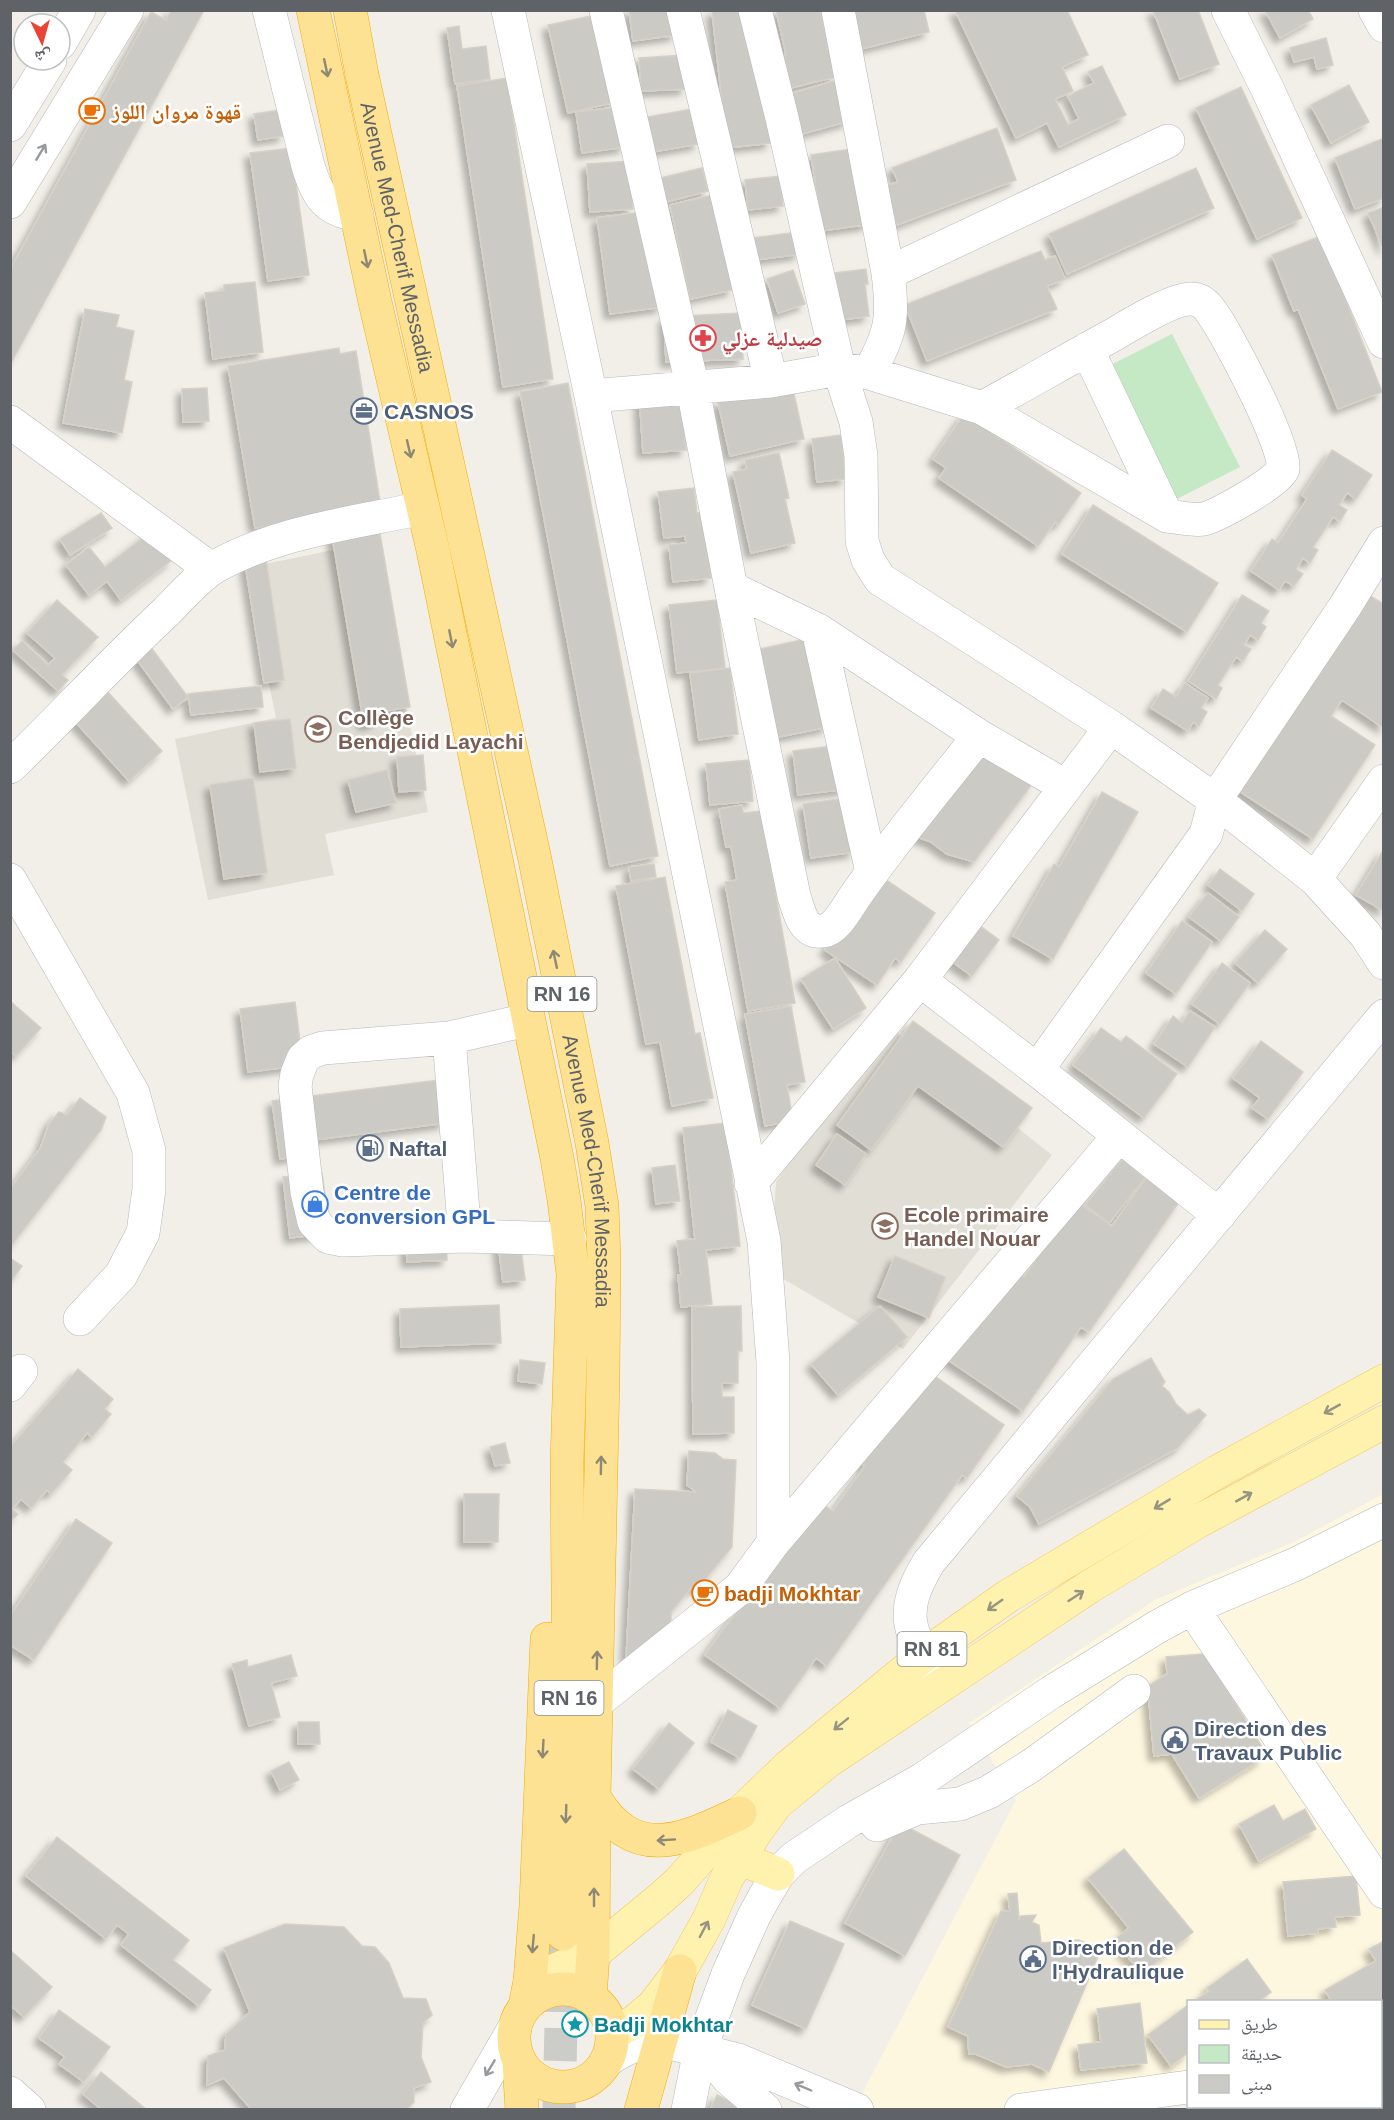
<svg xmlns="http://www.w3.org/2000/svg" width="1394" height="2120" viewBox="0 0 1394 2120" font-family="Helvetica,'Noto Naskh Arabic',sans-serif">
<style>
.commercial{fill:#fef7e0}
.education{fill:#e1ded6}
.green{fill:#c5e8c5}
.building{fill:#cccac5;stroke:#d6d1c6;stroke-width:1.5;filter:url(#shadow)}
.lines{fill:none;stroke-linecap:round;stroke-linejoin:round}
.highway-tunnel{stroke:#ccccc8;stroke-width:33;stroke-dasharray:33 16;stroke-linecap:butt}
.minor-casing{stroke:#b5b8bc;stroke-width:34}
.major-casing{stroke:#f2c960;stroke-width:34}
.highway-casing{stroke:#f9ab00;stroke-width:34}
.minor{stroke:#fff;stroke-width:33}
.major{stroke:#fff2af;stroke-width:33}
.highway{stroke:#fde293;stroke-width:33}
.oneway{stroke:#8e8975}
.oneway2{stroke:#979a9d}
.oneway3{stroke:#979581}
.labels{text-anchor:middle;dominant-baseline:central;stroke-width:5;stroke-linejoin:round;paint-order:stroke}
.shield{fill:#fff;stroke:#8f9295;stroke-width:1.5}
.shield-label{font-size:20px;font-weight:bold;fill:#5f6368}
.food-label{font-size:21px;font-weight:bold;fill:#c56008;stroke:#fff;text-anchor:start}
.street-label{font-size:21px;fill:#5f6368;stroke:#fff}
.health-label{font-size:21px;font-weight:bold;fill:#be3a42;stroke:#fff;text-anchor:start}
.service-label{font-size:21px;font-weight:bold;fill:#4e5e75;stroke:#fff;text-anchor:start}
.education-label{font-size:21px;font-weight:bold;fill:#785e54;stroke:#fff;text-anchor:start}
.shop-label{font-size:21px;font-weight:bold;fill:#366cbe;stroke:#fff;text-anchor:start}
.culture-label{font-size:21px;font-weight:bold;fill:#0d838f;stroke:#fff;text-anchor:start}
</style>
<defs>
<filter id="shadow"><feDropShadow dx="-5.5" dy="5.5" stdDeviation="3" flood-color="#0004"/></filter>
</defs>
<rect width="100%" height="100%" fill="#f1efe8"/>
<path class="commercial" d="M1383,1494V2054L1381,2055L1380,2002H1188V2083L1010,2109H854L1016,1800L969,1723L1155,1600L1296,1541Z"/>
<path class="education" d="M372,542L428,812L325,834L334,875L208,900L175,739L276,718L245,568Z
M887,1025L1052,1155L903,1349L770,1271L776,1182Z"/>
<path class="green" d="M1172,334L1240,467L1159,508L1091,375Z"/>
<path class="building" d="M171,10H204L10,365V270L151,12L166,20Z
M629,10H672L676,35L633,41Z
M757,10L771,143L727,148L712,11Z
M776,10H820L836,77L790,88L782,55H786Z
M847,10H924L929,32L857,50Z
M955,10H1067L1088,55L1062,67L1073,91L1055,99L1068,125L1079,119L1068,96L1094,83L1088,72L1102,66L1126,115L1059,147L1047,123L1016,138Z
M1153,10H1198L1219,64L1180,79Z
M1265,10H1308L1313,19L1280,38Z
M596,15L616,102L568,113L548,25Z
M459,26L462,49L486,46L490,79L455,84L447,28Z
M1326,38L1333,65L1317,69L1314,57L1294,62L1290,48Z
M684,55L686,89L641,91L639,58Z
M507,78L553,379L503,387L457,86Z
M837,80L849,121L802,134L790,94Z
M1349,85L1369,122L1331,143L1311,105Z
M1241,87L1302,218L1257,239L1196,108Z
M619,107L625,147L582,153L576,112Z
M692,109L699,144L653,152L647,117Z
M280,110L284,136L258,140L254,114Z
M997,128L1016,180L897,225L882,187L898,182L892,168Z
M1384,138V198L1355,209L1335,158Z
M291,148L309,275L268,281L250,153Z
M858,148L869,224L822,231L811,155Z
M630,161L633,209L590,212L587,164Z
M702,168L708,191L666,202L660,178Z
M1196,168L1214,208L1067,274L1049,234Z
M780,176L783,206L748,210L745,180Z
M713,195L733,290L690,299L670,205Z
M1384,207V250L1368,213Z
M649,211L662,307L610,314L597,218Z
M797,232L800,254L756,260L753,238Z
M1321,236L1382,392L1338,409L1298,309L1294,311L1272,255Z
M1041,251L1045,260L1055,256L1065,279L1047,286L1057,309L927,361L905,305Z
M866,269L868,284H865L869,316L842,320L835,273Z
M793,270L805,304L778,313L767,279Z
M255,282L263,352L213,359L205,293L224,291V285Z
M85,309L119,315L116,327L134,331L124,380L132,382L122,433L63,423Z
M741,313L743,359L666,362L664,317Z
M339,348L340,354L356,351L381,508L255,528L228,366Z
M568,383L658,856L610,866L520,392Z
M792,385L804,439L730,456L718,402Z
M207,388L209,421L183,422L182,389Z
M682,389L686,450L643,453L639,392Z
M964,414L1081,493L1058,525L1055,522L1038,546L939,478L946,468L933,459Z
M841,435L846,479L817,482L812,439Z
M1332,450L1372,475L1356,499L1347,493L1339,505L1347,510L1340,521L1333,517L1313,547L1318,550L1310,563L1303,558L1296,569L1303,574L1294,586L1285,581L1279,590L1251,571L1272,539L1278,543L1307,499L1302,495Z
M779,453L789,498L785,499L795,543L751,553L733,472L747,469L745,460Z
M694,488L697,513L704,512L711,578L673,582L669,545L686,543L685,536L664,538L658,492Z
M1093,505L1218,583L1187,632L1062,554Z
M101,513L112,528L70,555L60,539Z
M378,522L410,707L375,713L377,722L364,725L331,530Z
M150,532L172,560L121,600L107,581L89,595L66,565L89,547L105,567Z
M266,559L284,680L264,683L245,563Z
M1365,593L1384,604V728L1342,700L1331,716L1375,745L1313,839L1236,789Z
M1242,595L1269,611L1261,623L1266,627L1258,640L1250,635L1244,645L1251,649L1243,661L1236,657L1218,685L1222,688L1216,699L1188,681Z
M57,600L98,637L62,675L68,680L58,691L13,650L22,641L48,665L55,658L27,633Z
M717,600L725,668L677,673L669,605Z
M810,638L828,727L778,737L760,649Z
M147,642L188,697L173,709L132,653Z
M730,668L738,734L699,740L690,673Z
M1185,683L1208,698L1201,708L1207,712L1199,726L1193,722L1188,731L1151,708L1163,689L1176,697Z
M261,686L263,707L191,715L188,694Z
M105,689L162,751L129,781L72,718Z
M290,719L296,768L260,772L254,723Z
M1020,742L1032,784L974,862L947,854L931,842L917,837L939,770Z
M840,745L846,789L798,795L793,751Z
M423,755L426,790L399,792L397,757Z
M749,760L753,801L710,805L706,764Z
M387,770L396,803L356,812L348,780Z
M253,778L267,873L224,879L210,785Z
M1102,792L1138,812L1053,959L1013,936L1054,864L1059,867Z
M846,798L854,852L811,858L803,804Z
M742,805L743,813L761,811L795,1003L748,1011L725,882L737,880L731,846L726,847L719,809Z
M1384,849V911L1356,895Z
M654,864L656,877L631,881L629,867Z
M1220,869L1254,894L1242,911L1208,885Z
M876,873L935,913L901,962L895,958L877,985L825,950Z
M665,877L695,1034L700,1033L713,1098L672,1106L660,1042L646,1044L616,886Z
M1208,893L1239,917L1221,941L1189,917Z
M963,913L999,940L972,976L936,950Z
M1182,921L1212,942L1176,994L1146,973Z
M1265,930L1287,949L1258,983L1235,963Z
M835,958L866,1008L833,1029L801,979Z
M1222,963L1250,983L1220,1024L1192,1004Z
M10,1001L41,1028L16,1056L10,1051Z
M295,1002L303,1065L248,1072L240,1009Z
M791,1006L805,1082L787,1085L793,1121L765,1126L745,1014Z
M1190,1011L1215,1027L1188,1067L1154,1044L1173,1016L1182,1023Z
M913,1021L1032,1108L1003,1147L918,1086L871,1150L837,1125Z
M1101,1028L1121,1042L1126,1036L1177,1074L1144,1118L1073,1065Z
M1261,1041L1303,1072L1268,1119L1252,1108L1260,1098L1233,1078Z
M439,1080L445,1123L306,1141L308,1155L280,1159L272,1101Z
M80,1098L106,1117L101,1130L10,1247V1189L40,1149L49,1124L59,1112L67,1115Z
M726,1123L740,1246L706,1250L712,1304L681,1307L678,1275H681L677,1241L695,1239L683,1128Z
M837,1134L866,1154L845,1185L816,1165Z
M1122,1159L1145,1178L1109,1223L1085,1205Z
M675,1165L680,1201L656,1204L652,1168Z
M322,1173L330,1233L290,1238L283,1177Z
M1146,1178L1179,1202L1089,1332L1081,1327L1023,1411L935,1351L999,1260L1024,1277L1076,1201L1112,1226Z
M520,1240L525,1280L503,1282L498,1243Z
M446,1241L447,1260L407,1262L406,1243Z
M895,1256L945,1277L929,1318L878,1297Z
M10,1258L22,1266L10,1283Z
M499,1305L501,1343L401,1347L400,1309Z
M741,1306L742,1351H738V1383H722V1397H734V1433L693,1434L692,1307Z
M880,1306L907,1337L838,1395L811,1364Z
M1151,1358L1165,1382L1162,1386L1169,1392L1176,1404L1188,1415L1199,1409L1206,1415L1178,1448L1039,1524L1030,1507L1017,1496L1113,1379Z
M520,1360L545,1363L542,1384L518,1381Z
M78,1369L113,1399L105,1409L111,1414L92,1437L87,1433L63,1462L72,1470L51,1494L47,1490L31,1508L21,1499L12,1509L18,1514L10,1522V1447Z
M929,1372L1004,1425L967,1478L962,1475L827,1666L816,1658L780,1708L705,1655L816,1500L833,1511L865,1466L862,1464Z
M505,1443L510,1463L495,1466L490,1447Z
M689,1451L715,1453L723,1459L736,1460L732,1547L698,1588H691L671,1612V1623L626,1660L635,1489L696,1492L687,1485Z
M464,1494H499L498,1542H464Z
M76,1519L112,1543L34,1660L10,1645V1616Z
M1214,1653L1216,1672L1261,1745L1262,1759L1199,1798L1172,1754L1154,1756L1149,1701L1142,1690L1167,1674L1166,1657Z
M291,1655L297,1676L271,1683L280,1717L249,1726L232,1664L247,1660L248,1667Z
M728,1710L757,1726L740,1758L711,1742Z
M298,1722H319L320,1744H298Z
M669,1723L694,1743L659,1789L633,1769Z
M289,1762L299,1780L280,1790L271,1771Z
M1274,1805L1283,1821L1305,1809L1316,1829L1259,1861L1239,1824Z
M900,1823L960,1855L905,1956L845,1923Z
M57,1837L189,1940L173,1960L211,1990L199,2006L121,1945L129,1934L117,1925L106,1939L26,1876Z
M1124,1849L1193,1932L1142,1974L1114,1940L1129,1928L1088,1878Z
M1356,1876L1360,1915L1335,1917L1336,1927L1318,1929V1933L1288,1936L1283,1882Z
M1017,1893L1019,1919L1021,1916L1036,1915L1032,1922L1039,1925L1041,1943L1079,1940L1101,1950L1049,2072L1032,2064L1006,2067L976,2054H969L968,2036L948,2027L1001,1911H1010L1008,1894Z
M790,1921L844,1944L806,2029L752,2005Z
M285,1924L344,1927L362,1946L375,1947L389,1963L403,1998L426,1999L432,2015L423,2023L421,2057L431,2082L414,2088V2102L406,2110H252L224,2078L207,2085L208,2056L225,2050L226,2034L250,2012L224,1948Z
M1384,1941V2013L1380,2014V2002H1332L1325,1990L1376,1961L1369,1949Z
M10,1950L52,1987L24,2017L10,2005Z
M1247,1959L1271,1992L1258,2002H1193L1209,1991L1207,1988Z
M1140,2003L1147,2063L1081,2070L1078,2045L1101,2042L1097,2009Z
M1188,2005V2053L1171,2066L1148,2035Z
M59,2010L110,2047L84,2082L59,2064L65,2057L39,2038Z
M101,2072L147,2110H102L83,2094Z
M717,2095L748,2110H710Z"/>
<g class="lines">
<path class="highway-tunnel" d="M559,2110L563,1942"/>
<g class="minor-casing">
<path id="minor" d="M269,10L308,166C317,195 325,210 357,215
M508,10L591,396L764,1241L773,1362V1543
M606,10L693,389L731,588L818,630L979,736L1065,786
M683,10L771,381
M755,10L782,118L839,369L856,422L861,456L862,541L868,560L880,579L1111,727L1215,800L1315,879L1365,934L1384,963
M838,10L888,273C894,319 891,333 869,373
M1228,10L1267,88L1384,342
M1375,10L1384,26
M60,43L79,10
M10,125L50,60
M10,202L127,10
M888,273L1168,141
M1087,349L1167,516
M591,396L771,381L839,369L869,373L982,408L1167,516C1178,517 1193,521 1204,519C1218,515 1279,482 1283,469C1288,449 1227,333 1212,313C1207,305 1200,299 1191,299C1174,298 1128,326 1113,335C1069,359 1026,384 982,408
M10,422L211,569
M731,588L794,896C799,911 803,934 823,931C837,929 848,906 856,895C894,840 937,789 979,736
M818,630L872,872
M10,767C63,716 112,662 166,612C179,599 197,578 213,568C275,532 353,523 423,508
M1315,879L1384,781
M10,880L133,1093L149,1151V1189L143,1233L121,1275L80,1319
M920,980L1037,1070L1219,1215
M449,1038L465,1236L343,1240L328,1237L314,1222L307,1192L295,1086L297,1074L303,1059L311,1052L323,1048L449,1038L527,1020
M1037,1070L1206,834L1215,800L1346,605L1384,543
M751,1183L920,980L1111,727
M465,1236L570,1239
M10,1385L21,1371
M1192,1608L1384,1892
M939,1680C909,1633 897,1614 929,1562L1384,1016
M597,1702L740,1588L773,1543L1118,1137
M877,1825L917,1808L960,1804L989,1792L1032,1765L1134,1691
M708,2053L728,2078L765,2110
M1380,2060L1384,2059
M606,2061C626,2047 645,2039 670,2043L738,2060L857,2110
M10,2093L29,2110
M467,2110L515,2027
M688,2110L700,2050L728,1974L754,1916L765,1896L778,1874L794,1858L849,1821L923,1779L1050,1693L1157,1627L1192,1608L1296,1564L1384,1520
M1021,2110L1188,2087"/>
</g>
<g class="major-casing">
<path id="major" d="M739,1858L778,1874
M530,1981L593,1954L660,1899L679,1882L740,1813L789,1766L923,1656L1008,1596L1217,1472L1384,1381
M612,2034L634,2022L653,2006L680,1971L709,1919L727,1878L755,1833L776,1804L828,1761L1089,1587L1197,1522L1384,1422"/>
</g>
<g class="highway-casing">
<g id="highway">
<path d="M313,10L375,302L433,550L557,1158L564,1200L573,1274L567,1461L569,1717L563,1934"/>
<path id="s1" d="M350,10L362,75L534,855L592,1143L602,1206L604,1260L603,1376L594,1797L593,1954L590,1997"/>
<path d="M594,1797C634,1864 683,1840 740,1813"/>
<circle cx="563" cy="2038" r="49"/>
<path d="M525,2006L530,1981L536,1905L547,1639"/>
<path d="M519,2062L522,2110"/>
<path d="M641,2110L680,1971"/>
</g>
</g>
<use href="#minor" class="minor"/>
<use href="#major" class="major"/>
<use href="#highway" class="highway"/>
</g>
<defs><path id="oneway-shaft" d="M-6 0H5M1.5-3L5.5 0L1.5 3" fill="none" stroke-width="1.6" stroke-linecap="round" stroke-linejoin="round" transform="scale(1.5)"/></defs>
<g class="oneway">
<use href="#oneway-shaft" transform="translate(326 68) rotate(78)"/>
<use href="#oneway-shaft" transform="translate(366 259) rotate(78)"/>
<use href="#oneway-shaft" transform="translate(409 449) rotate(77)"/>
<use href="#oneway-shaft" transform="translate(451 639) rotate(79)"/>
<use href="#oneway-shaft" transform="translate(555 959) rotate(-102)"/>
<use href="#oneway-shaft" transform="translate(601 1465) rotate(-89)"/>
<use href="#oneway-shaft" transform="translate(597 1660) rotate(-89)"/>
<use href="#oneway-shaft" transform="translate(543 1749) rotate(93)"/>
<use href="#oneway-shaft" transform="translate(566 1814) rotate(92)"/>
<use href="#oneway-shaft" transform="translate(666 1840) rotate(176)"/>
<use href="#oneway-shaft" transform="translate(594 1897) rotate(-90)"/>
<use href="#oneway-shaft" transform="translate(533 1944) rotate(95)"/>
</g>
<g class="oneway2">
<use href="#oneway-shaft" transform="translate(41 152) rotate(-59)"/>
<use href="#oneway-shaft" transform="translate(490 2068) rotate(121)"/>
<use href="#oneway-shaft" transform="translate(803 2087) rotate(-157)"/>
</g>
<g class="oneway3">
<use href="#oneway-shaft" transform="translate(1332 1409) rotate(151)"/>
<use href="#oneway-shaft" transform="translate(1244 1497) rotate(-29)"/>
<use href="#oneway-shaft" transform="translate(1162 1504) rotate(149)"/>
<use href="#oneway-shaft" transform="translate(1076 1596) rotate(-33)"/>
<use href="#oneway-shaft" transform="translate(995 1605) rotate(145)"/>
<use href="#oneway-shaft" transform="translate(841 1724) rotate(141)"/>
<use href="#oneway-shaft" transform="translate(704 1929) rotate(-62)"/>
</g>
<defs>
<g id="cafe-ring" transform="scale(1.35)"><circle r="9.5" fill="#fff" stroke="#e8710a" stroke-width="1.5"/><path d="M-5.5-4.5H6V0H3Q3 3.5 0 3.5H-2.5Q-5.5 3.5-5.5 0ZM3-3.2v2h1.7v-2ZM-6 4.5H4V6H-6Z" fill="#e8710a"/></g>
<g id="pharmacy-ring" transform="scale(1.35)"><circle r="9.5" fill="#fff" stroke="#e0444e" stroke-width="1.5"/><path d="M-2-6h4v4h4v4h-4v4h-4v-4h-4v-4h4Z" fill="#e0444e"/></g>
<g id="office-ring" transform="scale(1.35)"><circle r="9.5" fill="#fff" stroke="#5c6f8a" stroke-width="1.5"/><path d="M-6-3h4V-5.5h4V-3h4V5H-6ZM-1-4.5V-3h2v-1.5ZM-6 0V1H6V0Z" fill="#5c6f8a"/></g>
<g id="school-ring" transform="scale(1.35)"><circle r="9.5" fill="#fff" stroke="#8d6e63" stroke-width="1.5"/><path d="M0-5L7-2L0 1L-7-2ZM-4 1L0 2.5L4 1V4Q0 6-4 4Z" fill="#8d6e63"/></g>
<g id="fuel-ring" transform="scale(1.35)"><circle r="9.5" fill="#fff" stroke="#5c6f8a" stroke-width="1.5"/><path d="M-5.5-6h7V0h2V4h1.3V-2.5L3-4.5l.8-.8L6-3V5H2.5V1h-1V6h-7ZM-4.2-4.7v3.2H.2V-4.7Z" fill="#5c6f8a"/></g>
<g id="shop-ring" transform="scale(1.35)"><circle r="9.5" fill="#fff" stroke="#3f7fe0" stroke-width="1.5"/><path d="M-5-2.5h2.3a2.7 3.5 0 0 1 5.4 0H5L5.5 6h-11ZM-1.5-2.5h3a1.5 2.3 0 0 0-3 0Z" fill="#3f7fe0"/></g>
<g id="civic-ring" transform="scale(1.35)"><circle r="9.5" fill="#fff" stroke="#5c6f8a" stroke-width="1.5"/><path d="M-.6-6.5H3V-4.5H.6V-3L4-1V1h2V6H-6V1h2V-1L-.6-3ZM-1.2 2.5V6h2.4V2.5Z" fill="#5c6f8a"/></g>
<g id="sight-ring" transform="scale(1.35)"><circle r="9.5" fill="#fff" stroke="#0f9aa8" stroke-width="1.5"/><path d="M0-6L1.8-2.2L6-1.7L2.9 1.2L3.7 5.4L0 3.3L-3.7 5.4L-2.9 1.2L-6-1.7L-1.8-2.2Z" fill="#0f9aa8"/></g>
</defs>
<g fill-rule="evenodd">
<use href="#cafe-ring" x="92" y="111"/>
<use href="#pharmacy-ring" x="703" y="338"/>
<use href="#office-ring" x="364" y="411"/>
<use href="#school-ring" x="318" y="729"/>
<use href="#fuel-ring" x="370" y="1148"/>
<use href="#shop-ring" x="315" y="1204"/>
<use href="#school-ring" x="885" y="1226"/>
<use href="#cafe-ring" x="705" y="1593"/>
<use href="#civic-ring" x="1175" y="1740"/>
<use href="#civic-ring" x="1033" y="1959"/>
<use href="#sight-ring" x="575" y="2024"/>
</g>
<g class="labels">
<g class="shield">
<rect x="527.5" y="977" width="69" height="34" rx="4.5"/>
<rect x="897.5" y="1632" width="69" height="34" rx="4.5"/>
<rect x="534.5" y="1681" width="69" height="34" rx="4.5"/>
</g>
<g class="shield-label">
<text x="562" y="994">RN 16</text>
<text x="932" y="1649">RN 81</text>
<text x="569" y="1698">RN 16</text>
</g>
<g class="food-label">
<text x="112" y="111">قهوة مروان اللوز</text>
<text x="724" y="1593">badji Mokhtar</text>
</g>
<g class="street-label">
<text stroke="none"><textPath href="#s1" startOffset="232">Avenue Med-Cherif Messadia</textPath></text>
<text stroke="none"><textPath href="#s1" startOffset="1186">Avenue Med-Cherif Messadia</textPath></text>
</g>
<g class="health-label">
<text x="722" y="338">صيدلية عزلي</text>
</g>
<g class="service-label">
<text x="384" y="411">CASNOS</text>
<text x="389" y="1148">Naftal</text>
<text x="1194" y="1728">Direction des<tspan x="1194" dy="24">Travaux Public</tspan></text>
<text x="1052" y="1947">Direction de<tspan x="1052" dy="24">l'Hydraulique</tspan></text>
</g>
<g class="education-label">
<text x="338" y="717">Collège<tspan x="338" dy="24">Bendjedid Layachi</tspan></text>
<text x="904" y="1214">Ecole primaire<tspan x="904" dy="24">Handel Nouar</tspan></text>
</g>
<g class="shop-label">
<text x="334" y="1192">Centre de<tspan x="334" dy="24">conversion GPL</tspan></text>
</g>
<g class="culture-label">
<text x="594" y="2024">Badji Mokhtar</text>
</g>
</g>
<rect width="1394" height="2120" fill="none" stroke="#5f6368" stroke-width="24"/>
<rect x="1187" y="2000" width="195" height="108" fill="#ffffff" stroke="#bfc1c3" stroke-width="1.5"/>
<rect x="1199" y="2020" width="30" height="9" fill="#fff2af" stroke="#bfc1c3" stroke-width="1.5"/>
<text x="1241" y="2030" font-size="18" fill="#5f6368">طريق</text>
<rect x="1199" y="2045" width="30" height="18" fill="#c5e8c5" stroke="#bfc1c3" stroke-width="1.5"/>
<text x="1241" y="2060" font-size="18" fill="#5f6368">حديقة</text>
<rect x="1199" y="2075" width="30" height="18" fill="#cccac5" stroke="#bfc1c3" stroke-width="1.5"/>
<text x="1241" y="2090" font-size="18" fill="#5f6368">مبنى</text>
<g transform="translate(42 42) rotate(175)"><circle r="28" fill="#ffffff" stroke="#bfc1c3" stroke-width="1.5"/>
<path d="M0-4.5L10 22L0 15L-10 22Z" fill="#ea4335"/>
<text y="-9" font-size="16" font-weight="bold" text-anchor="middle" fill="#5f6368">ش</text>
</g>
</svg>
